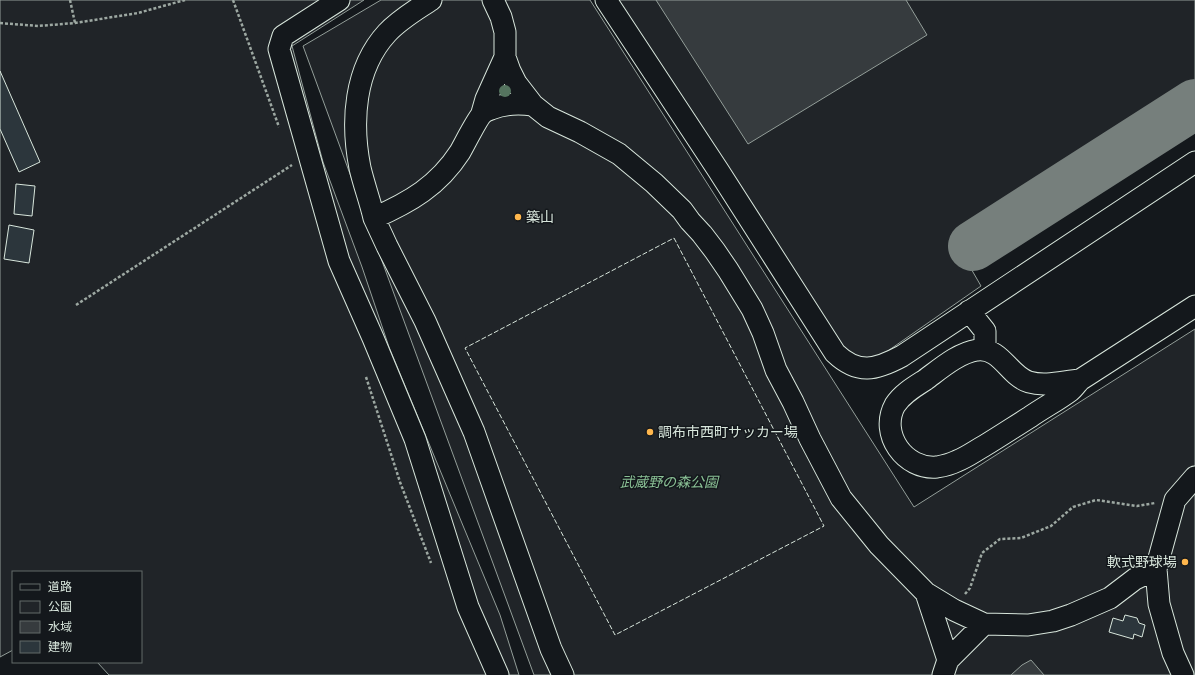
<svg xmlns="http://www.w3.org/2000/svg" width="1195" height="675" viewBox="0 0 1195 675" font-family="Spectral,'Noto Sans JP',serif">
<style>
.green{fill:#202428;stroke:#939e99}
.water{fill:#363b3e;stroke:#939e99}
.lines{fill:none;stroke-linecap:round;stroke-linejoin:round}
.taxiway{stroke:#767f7c;stroke-width:50}
.building{fill:#2c363c;stroke:#d8e6dc}
.minor-casing{stroke:#d8e6dc;stroke-width:23}
.path{stroke:#9da8a2;stroke-width:2.5;stroke-dasharray:3 2;stroke-linecap:butt}
.minor{stroke:#14181c;stroke-width:21}
.fence{stroke:#d8e6dc;stroke-width:1;stroke-dasharray:5 2;stroke-linecap:butt}
.tree{fill:#55745f}
.poi-dot{fill:#ffb74d;stroke:#14181c;stroke-width:1.5}
.labels{text-anchor:middle;dominant-baseline:central;stroke-width:3;stroke-linejoin:round;paint-order:stroke}
.poi-label{font-size:14px;fill:#d8e6dc;stroke:#14181c;text-anchor:start}
.park-label{font-size:14px;font-style:italic;fill:#8ac095;stroke:#14181c}
</style>
<rect width="100%" height="100%" fill="#14181c"/>
<path class="green" d="M0,0H364L292,46L323,162L362,267L389,347L500,615L519,675H109L97,662H141V572H13V650L0,657Z
M381,0H590L914,507L1195,329V675H534L303,46Z
M610,0H1195V83L954,239L981,286L882,355L865,362L851,358Z"/>
<path class="water" d="M656,0H906L927,35L748,144Z
M1031,660L1044,675H1011L1022,665Z"/>
<g class="lines">
<path class="taxiway" d="M973,246L1195,104"/>
</g>
<path class="building" d="M0,71L40,162L19,172L0,129Z
M16,184L35,186L32,216L14,214Z
M9,225L34,230L29,263L4,259Z
M1125,615L1137,618L1139,623L1145,625L1142,637L1134,634L1133,639L1109,632L1113,618L1123,621Z"/>
<g class="lines">
<g class="minor-casing">
<path id="minor" d="M339,0L283,36L279,49L339,261L373,338L415,439L468,607L498,675
M431,0C416,10 400,19 387,33C354,69 351,122 360,168C364,185 370,201 374,218C410,202 438,186 460,152C464,145 478,117 483,113C485,111 488,110 491,109C505,103 518,103 533,105
M493,0L501,17L505,32V57L510,71L516,83L533,105L548,117L580,132L619,154L654,183L682,210L690,221L702,234L715,251L728,270L752,309L763,333L776,370L793,402L810,439L841,498L879,545L926,593L954,610L984,624L1028,625L1053,621L1071,615L1110,598L1135,579L1156,569L1175,500L1195,477
M606,0L718,170L835,353C858,375 876,370 902,356L1195,162
M482,113L486,99L505,57
M374,218L387,246L425,321L474,432L551,649L563,675
M969,311L985,331V350
M1080,380C1064,381 1046,387 1029,382C1009,376 1001,347 977,350C958,353 940,369 925,380C914,387 902,394 895,405C879,434 905,470 937,467C943,466 951,464 957,461C967,457 975,451 984,446C999,437 1014,427 1030,417C1043,408 1058,400 1070,391C1074,388 1077,383 1080,380L1195,306
M1156,569L1159,604L1173,653L1183,675
M926,593L948,660
M943,675L948,660L984,624"/>
</g>
<path class="path" d="M70,0L75,23
M233,0L279,127
M0,23L38,26L75,23L138,13L185,0
M76,305L292,165
M366,377L400,482L431,563
M965,594L970,588L982,553L1000,539L1021,538L1051,526L1073,507L1096,500L1137,506L1155,503"/>
<use href="#minor" class="minor"/>
<path class="fence" d="M674,238L824,526L615,635L465,348Z"/>
</g>
<circle class="tree" cx="505" cy="91" r="6"/>
<g class="poi-dot">
<circle cx="518" cy="217" r="4"/>
<circle cx="650" cy="432" r="4"/>
<circle cx="1185" cy="562" r="4"/>
</g>
<g class="labels">
<g class="poi-label">
<text x="526" y="217">築山</text>
<text x="658" y="432">調布市西町サッカー場</text>
<text x="1177" y="562" text-anchor="end">軟式野球場</text>
</g>
<g class="park-label">
<text x="669" y="482">武蔵野の森公園</text>
</g>
</g>
<rect x="12" y="571" width="130" height="92" fill="#14181c" stroke="#626a69"/>
<rect x="20" y="584" width="20" height="6" fill="#14181c" stroke="#626a69"/>
<text x="48" y="591" font-size="12" fill="#d8e6dc">道路</text>
<rect x="20" y="601" width="20" height="12" fill="#202428" stroke="#626a69"/>
<text x="48" y="611" font-size="12" fill="#d8e6dc">公園</text>
<rect x="20" y="621" width="20" height="12" fill="#363b3e" stroke="#626a69"/>
<text x="48" y="631" font-size="12" fill="#d8e6dc">水域</text>
<rect x="20" y="641" width="20" height="12" fill="#2c363c" stroke="#626a69"/>
<text x="48" y="651" font-size="12" fill="#d8e6dc">建物</text>
</svg>
